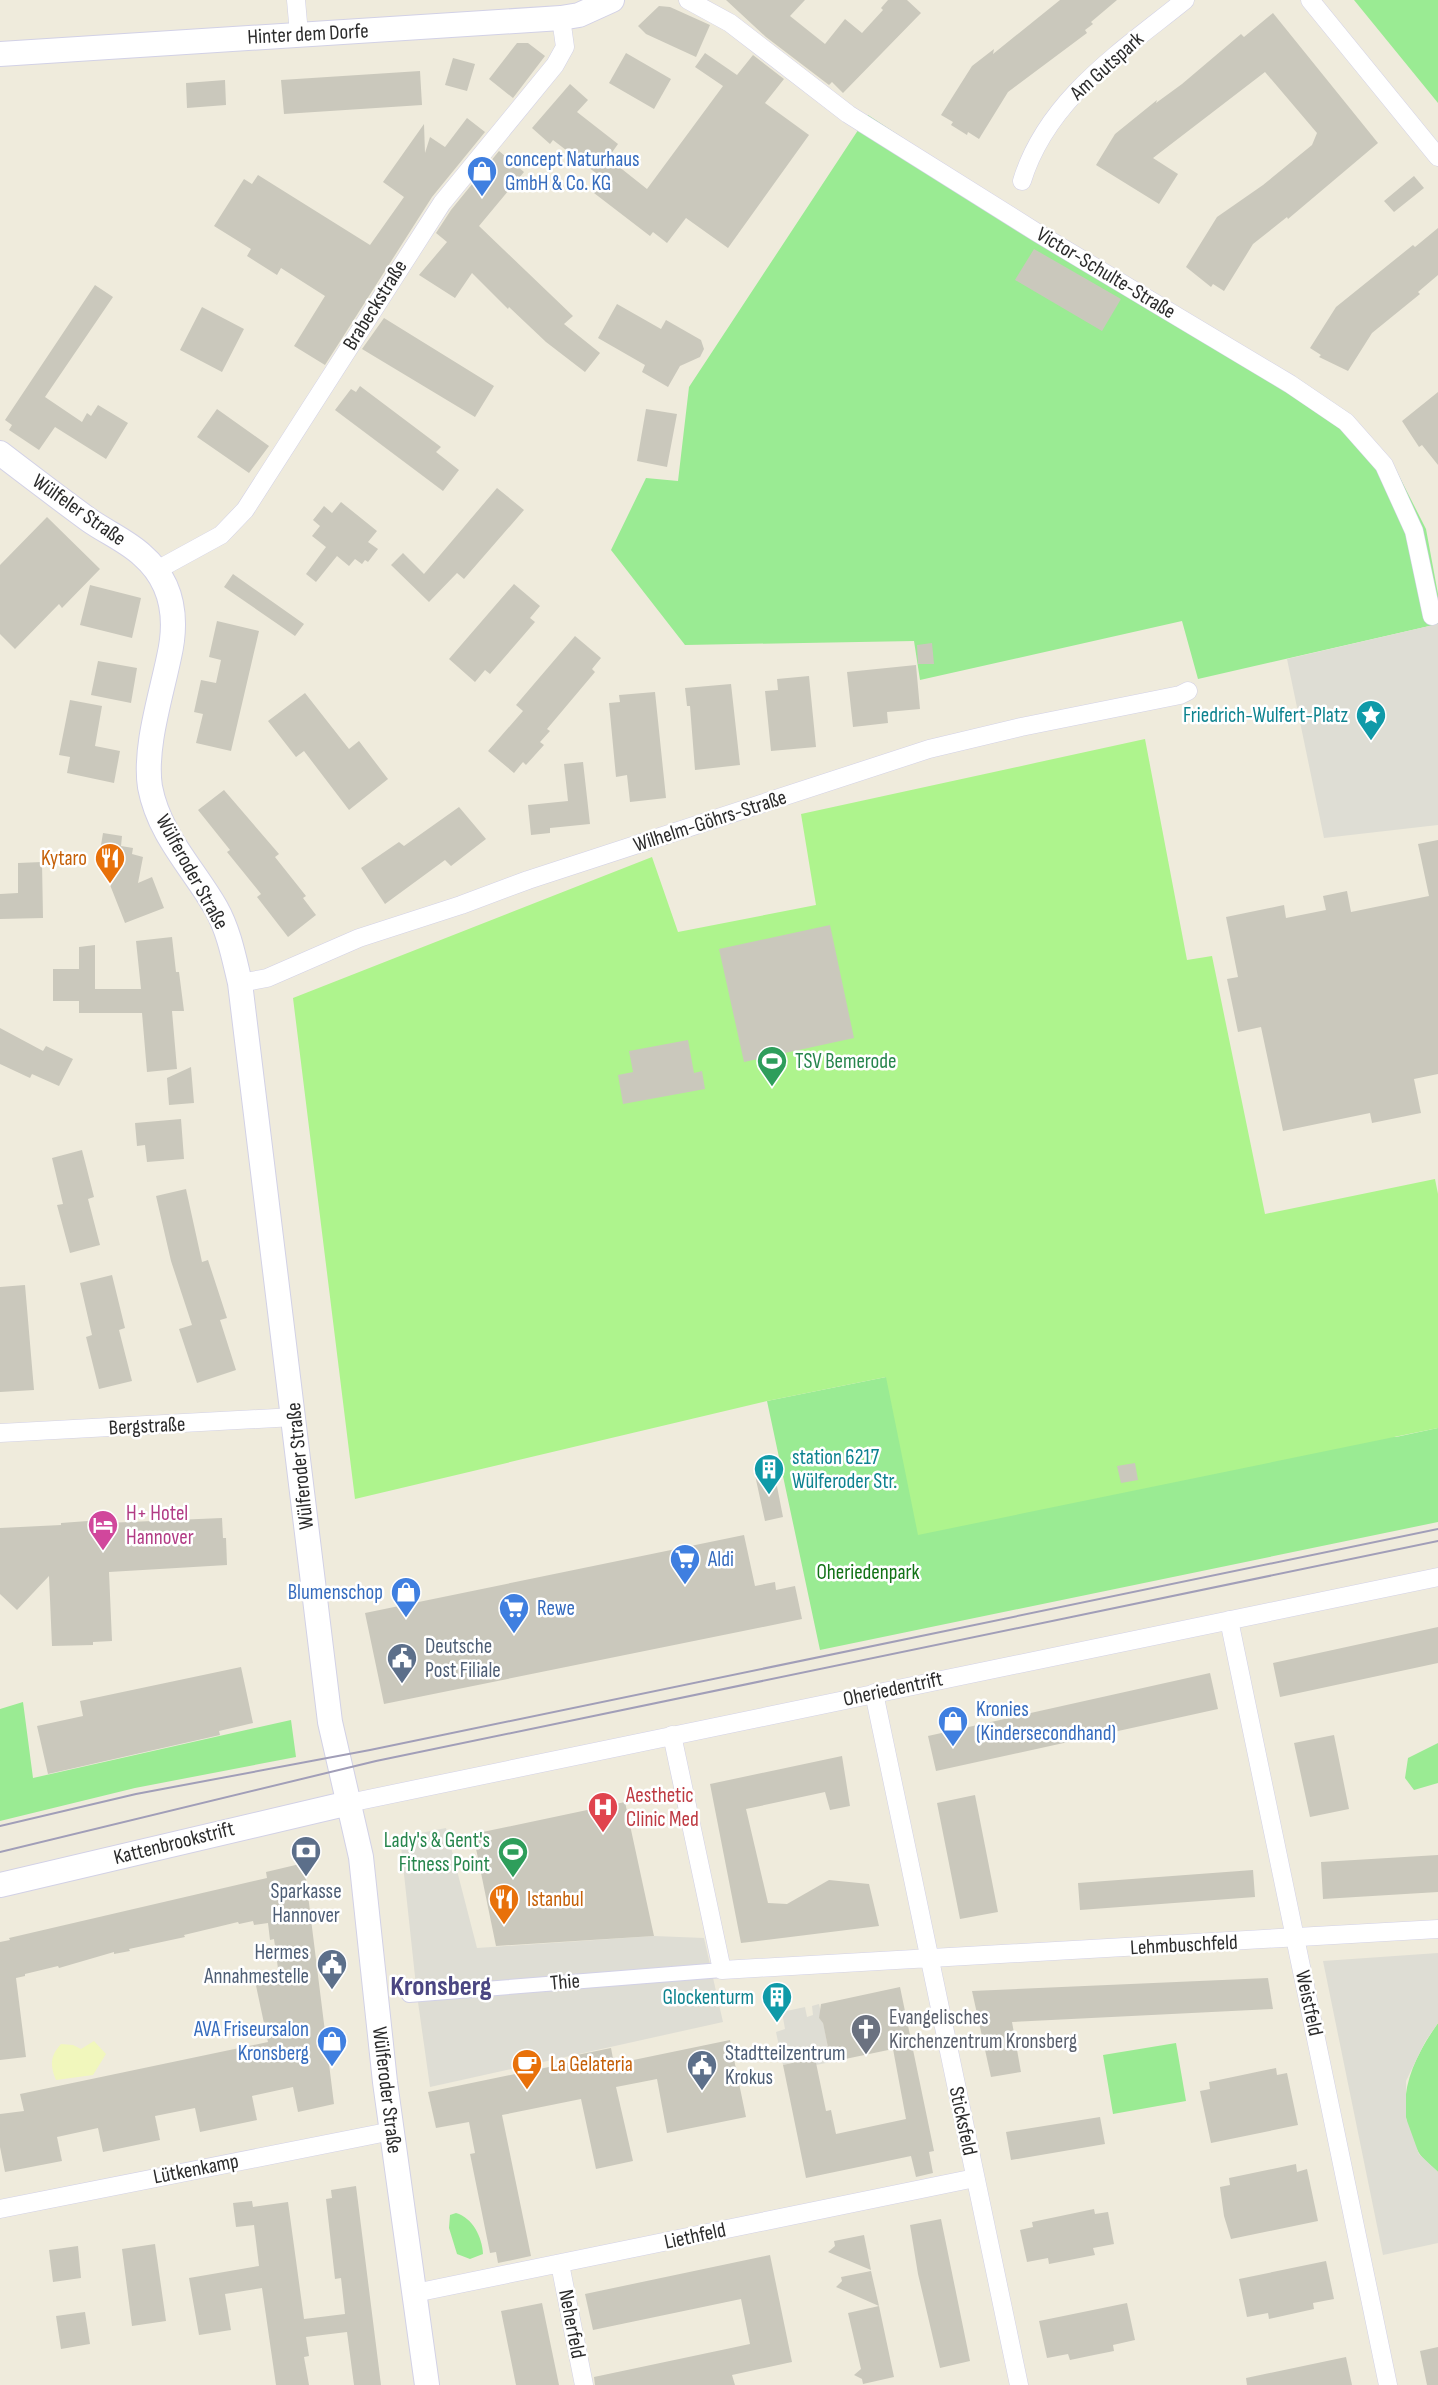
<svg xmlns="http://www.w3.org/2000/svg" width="1438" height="2385" viewBox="0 0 1438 2385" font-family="'Sofia Sans Condensed',sans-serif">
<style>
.green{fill:#9aeb93}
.sand{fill:#f1f7bc}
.pitch{fill:#aef48d}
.plaza{fill:#deddd4}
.building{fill:#cac8bc}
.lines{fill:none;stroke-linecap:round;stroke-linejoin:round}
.pedestrian-casing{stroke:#d2d1e6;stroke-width:16}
.minor-casing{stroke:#d2d1e6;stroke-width:19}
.secondary-casing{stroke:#d2d1e6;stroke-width:26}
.pedestrian{stroke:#fff;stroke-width:14}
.minor{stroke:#fff;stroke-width:18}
.secondary{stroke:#fff;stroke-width:24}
.tram{stroke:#a19eb8;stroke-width:2}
.labels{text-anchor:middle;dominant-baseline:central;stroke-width:5;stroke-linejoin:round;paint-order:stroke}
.street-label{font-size:21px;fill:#2b2b2b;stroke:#fff}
.shop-label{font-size:21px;fill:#366cbe;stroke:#fff;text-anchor:start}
.culture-label{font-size:21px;fill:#0d838f;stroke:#fff;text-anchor:end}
.food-label{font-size:21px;fill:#c56008;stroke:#fff;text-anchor:start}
.leisure-label{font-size:21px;fill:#27864d;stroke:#fff;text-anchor:start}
.hotel-label{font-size:21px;fill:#b23c85;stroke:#fff;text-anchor:start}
.park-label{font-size:21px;fill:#127216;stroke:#fff}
.service-label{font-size:21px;fill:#4e5e75;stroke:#fff;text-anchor:start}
.health-label{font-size:21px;fill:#be3a42;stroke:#fff;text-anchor:start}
.worship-label{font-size:21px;fill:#5b616d;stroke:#fff;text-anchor:start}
.district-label{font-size:28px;font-weight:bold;fill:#4b4682;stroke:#fff}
</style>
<rect width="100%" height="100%" fill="#efebdc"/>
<path class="green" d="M1354,0H1438V103Z
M868,115L968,181L1297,378L1350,414L1392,462L1426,529L1438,594V624L1198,679L1182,621L920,680L914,641L685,645L611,550L646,478L678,481L689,387Z
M886,1377L1396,1437L1438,1428V1522L820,1650L767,1401Z
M23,1702L33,1778L291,1720L296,1757L135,1788L0,1821V1709Z
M1438,1743V1783L1414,1790L1405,1778L1408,1758Z
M1438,2023V2172C1432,2166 1423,2160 1419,2153C1391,2106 1410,2063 1438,2023Z
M1176,2043L1186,2101L1113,2114L1103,2055Z
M456,2213C473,2218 482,2237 483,2254L470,2259L457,2254L449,2228L450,2215Z"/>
<path class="sand" d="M94,2041L106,2054L93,2075L56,2080C50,2065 50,2056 61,2044L73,2045L81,2049Z"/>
<path class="pitch" d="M1145,739L1187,960L1212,956L1265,1214L1435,1179L1438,1194V1428L918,1535L886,1377L767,1401L355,1499L293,998L652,857L678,932L816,905L801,814Z"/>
<path class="plaza" d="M1438,624V825L1324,838L1287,659Z
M446,1828L477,1948L654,1936L704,1938L723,2022L430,2087L417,1995L400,1837Z
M1438,1953V2023L1425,2042L1406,2081V2118L1419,2154L1438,2172V2243L1383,2255L1323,1961Z
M819,2004L821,2013L819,2018L823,2022L831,2062L816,2065L814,2058L783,2065L776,2032L785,2029L782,2012L805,2007L807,2017L813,2015L812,2006Z"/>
<path class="building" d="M726,0H805L790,16L825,44L845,19L862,33L883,10L881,8L888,0H907L921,13L843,93L832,82L829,85L766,37Z
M1060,0H1117L1091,22L1093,24L1085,30L1087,33L1008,92L979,139L968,132L967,135L951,125L953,122L941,115L972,66L994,49L993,54Z
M659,6L670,7L710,25L696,57L646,34L638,26Z
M1273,13L1378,143L1288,219L1287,217L1253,244L1224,291L1213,284L1211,287L1186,267L1217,217L1263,185L1312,145L1317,133L1265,72L1153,158L1178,174L1159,204L1096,165L1115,134L1157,100L1156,103L1182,84L1241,34L1244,37Z
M517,43H528L545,56L513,98L489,79Z
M626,53L671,79L654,109L609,83Z
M705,53L737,75L753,55L784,79L765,103L809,135L728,248L686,218L667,243L653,232L650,236L594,193L605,180L553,140L550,144L532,128L570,84L588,100L577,112L618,144L608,158L647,189L723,86L695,67Z
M453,58L475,64L467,91L445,85Z
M420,71L422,105L284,114L281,80Z
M225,80L226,105L187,108L186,83Z
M467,118L485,132L432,197L325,365L294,346L325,296L281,268L277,275L247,256L251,249L214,226L244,179L252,184L258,175L370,245L404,197L383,182L424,124L425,153L430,137L445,147Z
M499,151L524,172L479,226L573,316L564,324L600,353L585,372L546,342L509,307L508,309L472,273L455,298L419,275L447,242L436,233L451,210Z
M1414,176L1424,188L1394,212L1384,201Z
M1438,228V275L1418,292L1420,294L1372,333L1348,371L1319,357L1321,355L1310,348L1336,307L1413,245L1415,247Z
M1034,249L1121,299L1102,331L1015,280Z
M95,285L113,297L45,397L82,422L87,413L91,416L98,405L128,423L106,459L55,427L39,450L9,430L12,425L5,420Z
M617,304L661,329L666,320L701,340L704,349L700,357L680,366L668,387L642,372L645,365L598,338Z
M202,307L244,329L222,372L180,350Z
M384,318L494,386L475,417L362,349Z
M360,386L441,447L436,452L459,470L443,491L335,410L351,389L356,392Z
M1438,392V465L1422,445L1419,447L1402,421Z
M217,409L269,446L249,473L197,437Z
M646,409L677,414L667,467L637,461Z
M497,488L524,510L464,579L457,573L429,602L391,565L403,553L424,574Z
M341,502L377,531L368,542L378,549L368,562L365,560L362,564L355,559L349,566L337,556L316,582L306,574L326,547L312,536L320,526L313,520L324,506L332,513Z
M47,517L100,569L62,608L59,604L15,649L0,634V565Z
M233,574L304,624L295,636L224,587Z
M514,584L540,606L530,618L535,622L490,674L485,670L475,682L449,659Z
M90,585L141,598L132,638L80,625Z
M217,621L259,631L231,751L196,743L203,714L194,712L201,680L216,683L221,660L209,657Z
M575,636L601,658L592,669L595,672L547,729L550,731L540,742L544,745L526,765L523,762L514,773L488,751L523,711L516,705Z
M932,643L934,664H918L917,645Z
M98,661L137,668L131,703L91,695Z
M916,665L920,709L887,712L888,723L853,727L847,672Z
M809,676L816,747L771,751L765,691L778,690L777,679Z
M731,684L740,765L695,770L690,706H687L685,688Z
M655,692L666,798L630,802L627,775L616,777L609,703L620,702L619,695Z
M305,693L349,749L359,741L388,779L349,810L304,751L296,757L268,721Z
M70,700L102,706L95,746L120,751L114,783L67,773L70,757L59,755Z
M583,762L590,824L550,828V833L531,835L528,805L568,801L564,764Z
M224,790L279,854L275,857L306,896L303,898L316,915L288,937L257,897L261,894L227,852L230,850L198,810Z
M459,807L486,839L451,866L445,860L385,904L361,868L399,842L404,846Z
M103,833L122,836L121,846L133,848L132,854L143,857L138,883L152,877L164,908L125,923L99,857Z
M1438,840V1074L1414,1079L1421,1113L1372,1123L1370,1113L1283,1131L1261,1027L1238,1032L1227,979L1238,977L1226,917L1284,905L1286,918L1326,910L1323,896L1347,891L1351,912L1429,896L1418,844Z
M42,862L43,918L0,919V894L18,893V863Z
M830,925L854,1038L744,1062L719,949Z
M172,937L176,972H179L184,1011H172L177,1069L147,1072L142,1013H79V1001H53V969H79V947L95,945V989H141L136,941Z
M0,1028L43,1051L46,1046L73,1059L59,1086L32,1074L30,1078L0,1064Z
M688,1040L694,1073L702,1071L705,1089L623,1104L618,1075L633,1072L629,1051Z
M191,1067L194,1103L169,1105L167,1078Z
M181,1119L184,1159L147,1162L145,1145L137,1146L135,1123Z
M82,1150L94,1197L88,1199L100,1245L70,1253L57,1205L63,1204L52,1158Z
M186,1189L202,1262L208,1260L227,1318L220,1320L236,1370L197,1383L179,1329L192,1325L171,1261L156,1196Z
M112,1275L125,1328L119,1330L132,1381L99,1389L86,1337L92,1335L80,1283Z
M25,1285L34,1390L0,1392V1287Z
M1135,1463L1138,1480L1121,1483L1117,1466Z
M774,1471L783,1517L765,1521L755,1475Z
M222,1518L223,1538H226L227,1565L109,1572L112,1641L93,1642V1645L52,1646L49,1576L17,1610L0,1594V1528L61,1525V1523L88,1521H106V1523Z
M744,1535L755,1586L775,1582L776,1590L795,1586L802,1619L384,1704L365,1613Z
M1438,1627V1663L1280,1697L1273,1663Z
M241,1667L253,1723L219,1731L220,1735L48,1774L37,1726L83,1716L80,1701Z
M1210,1673L1218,1709L936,1771L928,1736Z
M1334,1735L1349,1809L1310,1817L1294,1743Z
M842,1756L850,1806L830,1810L825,1792L746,1809L768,1903L787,1904L829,1880L869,1884L879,1926L741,1943L710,1784Z
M975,1795L998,1912L960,1919L937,1803Z
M625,1802L654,1936L496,1946L473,1834Z
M1438,1855V1892L1323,1899L1321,1862Z
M304,1863L334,2104L298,2112L293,2087L252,2096L257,2120L200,2132L195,2108L155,2116L160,2140L103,2152L98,2128L57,2137L62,2161L5,2172L0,2147V2114L24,2111L20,2094L268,2042L255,1981L279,1976L274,1939L270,1940L268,1923L254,1925L253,1921L239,1924L238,1922L184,1935L185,1937L129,1949L130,1951L114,1954V1952L59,1968L58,1966L25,1974V1976L16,1978L26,2057L0,2060V1942L10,1940L9,1938L267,1878L266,1872Z
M1253,1870L1255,1897L1080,1910L1078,1883Z
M1268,1978L1273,2009L1012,2022L1021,2072L991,2077L972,1991Z
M900,1987L934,2151L929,2152L933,2173L916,2177L911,2156L806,2178L783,2065L815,2058L826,2111L831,2110L836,2134L906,2119L893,2049L831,2062L823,2023L819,2018L821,2004Z
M730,2040L746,2117L667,2133L657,2079L616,2087L633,2161L596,2169L581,2099L502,2115L531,2256L498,2263L496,2252L490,2253L470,2154L475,2153L469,2122L436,2128L428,2092L573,2062L572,2056L611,2048L614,2064Z
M1276,2068L1277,2075L1287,2073L1298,2125L1211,2143L1200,2091L1210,2089L1209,2082Z
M1100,2117L1105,2144L1011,2160L1006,2132Z
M1296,2164L1297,2172L1307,2169L1318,2221L1231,2239L1224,2216L1220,2187L1230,2185L1229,2178Z
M356,2186L381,2385H354L347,2332L306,2337L309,2356L304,2357L309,2385H276L262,2288L225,2294L231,2330L199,2335L189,2278L259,2266L254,2225L236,2227L233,2203L252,2201L253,2207L288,2202L304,2319L345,2314L341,2278L335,2279L326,2199L332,2198L331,2190Z
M1094,2209L1095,2214L1108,2212L1114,2244L1093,2248L1095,2255L1049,2264L1048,2258L1027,2262L1020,2230L1033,2227L1032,2222Z
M941,2219L970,2361L940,2368L918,2274L910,2225Z
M864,2235L871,2270L828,2252L835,2246L834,2241Z
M155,2244L166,2321L132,2326L122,2249Z
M78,2246L81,2278L53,2282L49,2250Z
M770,2255L792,2362L732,2375L735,2385H595L594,2377L750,2344L741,2299L593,2330L585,2294Z
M1326,2261L1334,2299L1313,2303L1314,2309L1269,2319L1268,2313L1247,2317L1239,2279Z
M871,2271L879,2306L836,2287L842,2281L841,2277Z
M542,2303L559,2385H516L501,2311Z
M1127,2303L1135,2340L1113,2345L1114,2351L1094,2355L1070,2360L1068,2354L1047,2358L1039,2321Z
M879,2306L894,2377L863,2384L862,2379L854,2375L861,2369L848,2313Z
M85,2312L90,2344L61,2349L56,2316Z
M1438,2347V2385H1427L1420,2351Z
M1346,2357L1352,2385H1247L1246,2378Z"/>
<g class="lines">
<g class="pedestrian-casing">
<path id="pedestrian" d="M409,1995L722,1970"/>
</g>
<g class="minor-casing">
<path id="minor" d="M296,0L299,34
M688,0L730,23L848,114L1036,232L1290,384L1346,422L1384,465L1414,531L1432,616
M1310,0L1438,157
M1022,181C1047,99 1122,51 1185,0
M157,570L221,535L245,510L442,203L555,65L565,47L561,18
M240,983L267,978L359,938L461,905L528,880L929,749L1021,727L1180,695L1188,691
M0,1433L294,1417
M1229,1620L1388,2385
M874,1693L1019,2385
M672,1735L722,1970L1438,1929
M349,1803L1438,1577
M0,2209L392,2131
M560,2264L584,2385
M415,2293L975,2178"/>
</g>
<g class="secondary-casing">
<path id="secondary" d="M0,54L561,18L579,15L612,0
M0,453C30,476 59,498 89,520C106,532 127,541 142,555C173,582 178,618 169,657C161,696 144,748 150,787C159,835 193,868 216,908C229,931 234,958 240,983L330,1722L361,1857L385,2082L427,2385
M0,1885L349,1803"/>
</g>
<use href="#pedestrian" class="pedestrian"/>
<use href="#minor" class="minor"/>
<use href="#secondary" class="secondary"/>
<path class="tram" d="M0,1826L136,1794L370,1750L1438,1529
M0,1852L376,1761L1438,1541"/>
</g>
<defs>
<g id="shop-pin" transform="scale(1.575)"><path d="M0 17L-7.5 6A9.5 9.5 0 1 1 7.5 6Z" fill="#3f7fe0" stroke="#fff"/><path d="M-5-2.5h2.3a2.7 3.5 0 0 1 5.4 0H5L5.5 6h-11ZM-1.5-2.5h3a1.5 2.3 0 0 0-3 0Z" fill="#fff"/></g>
<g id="sight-pin" transform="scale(1.575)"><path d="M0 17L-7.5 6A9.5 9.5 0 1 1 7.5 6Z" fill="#0f9aa8" stroke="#fff"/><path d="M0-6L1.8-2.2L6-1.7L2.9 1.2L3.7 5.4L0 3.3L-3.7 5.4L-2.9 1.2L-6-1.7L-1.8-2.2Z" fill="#fff"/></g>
<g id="restaurant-pin" transform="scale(1.575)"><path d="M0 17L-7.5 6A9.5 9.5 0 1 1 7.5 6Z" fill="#e8710a" stroke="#fff"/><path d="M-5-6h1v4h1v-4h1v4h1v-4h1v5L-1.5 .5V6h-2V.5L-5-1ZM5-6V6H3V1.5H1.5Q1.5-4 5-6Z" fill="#fff"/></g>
<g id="stadium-pin" transform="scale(1.575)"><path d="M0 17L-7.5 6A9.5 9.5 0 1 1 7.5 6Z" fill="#2e9e5b" stroke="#fff"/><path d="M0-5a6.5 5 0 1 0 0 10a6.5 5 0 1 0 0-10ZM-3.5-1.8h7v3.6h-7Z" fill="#fff"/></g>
<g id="building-pin" transform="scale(1.575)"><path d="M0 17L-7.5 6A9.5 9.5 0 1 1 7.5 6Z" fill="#0f9aa8" stroke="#fff"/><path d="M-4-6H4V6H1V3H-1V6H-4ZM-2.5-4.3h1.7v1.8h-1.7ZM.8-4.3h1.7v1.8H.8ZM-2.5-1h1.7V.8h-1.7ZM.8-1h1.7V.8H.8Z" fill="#fff"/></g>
<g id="hotel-pin" transform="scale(1.575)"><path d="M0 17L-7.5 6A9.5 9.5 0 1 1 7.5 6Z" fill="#d1479c" stroke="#fff"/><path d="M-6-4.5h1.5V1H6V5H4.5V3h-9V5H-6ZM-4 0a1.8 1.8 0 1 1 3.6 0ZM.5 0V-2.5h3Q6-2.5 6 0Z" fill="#fff"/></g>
<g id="supermarket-pin" transform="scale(1.575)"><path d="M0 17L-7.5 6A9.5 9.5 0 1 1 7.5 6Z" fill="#3f7fe0" stroke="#fff"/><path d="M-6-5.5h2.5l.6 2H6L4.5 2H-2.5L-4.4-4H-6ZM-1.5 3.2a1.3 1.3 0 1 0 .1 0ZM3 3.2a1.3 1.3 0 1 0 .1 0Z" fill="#fff"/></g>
<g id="civic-pin" transform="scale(1.575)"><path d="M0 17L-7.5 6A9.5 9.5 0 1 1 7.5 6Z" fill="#5c6f8a" stroke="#fff"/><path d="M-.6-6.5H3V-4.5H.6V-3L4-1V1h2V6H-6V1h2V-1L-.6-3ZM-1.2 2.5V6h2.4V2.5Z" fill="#fff"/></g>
<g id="hospital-pin" transform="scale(1.575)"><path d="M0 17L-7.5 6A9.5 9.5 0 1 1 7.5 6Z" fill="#e0444e" stroke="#fff"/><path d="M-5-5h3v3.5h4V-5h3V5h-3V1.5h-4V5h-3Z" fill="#fff"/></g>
<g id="bank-pin" transform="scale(1.575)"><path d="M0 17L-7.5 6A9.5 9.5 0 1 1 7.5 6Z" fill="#5c6f8a" stroke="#fff"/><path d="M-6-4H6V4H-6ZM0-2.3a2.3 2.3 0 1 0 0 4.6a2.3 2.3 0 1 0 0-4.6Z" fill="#fff"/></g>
<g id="church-pin" transform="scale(1.575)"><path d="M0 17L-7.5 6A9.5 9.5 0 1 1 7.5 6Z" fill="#6b7280" stroke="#fff"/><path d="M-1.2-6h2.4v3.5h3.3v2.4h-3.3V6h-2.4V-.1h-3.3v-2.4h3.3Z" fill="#fff"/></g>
<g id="cafe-pin" transform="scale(1.575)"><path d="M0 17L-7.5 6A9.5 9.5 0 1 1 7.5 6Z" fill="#e8710a" stroke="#fff"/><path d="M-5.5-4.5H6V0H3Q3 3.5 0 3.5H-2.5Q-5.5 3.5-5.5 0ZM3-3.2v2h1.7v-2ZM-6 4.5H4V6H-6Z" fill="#fff"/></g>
</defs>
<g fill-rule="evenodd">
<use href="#shop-pin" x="482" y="171"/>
<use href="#sight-pin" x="1371" y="715"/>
<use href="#restaurant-pin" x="110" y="858"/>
<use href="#stadium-pin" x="772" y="1061"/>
<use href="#building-pin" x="769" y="1469"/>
<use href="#hotel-pin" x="103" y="1525"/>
<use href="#supermarket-pin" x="685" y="1559"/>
<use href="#shop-pin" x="406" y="1592"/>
<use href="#supermarket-pin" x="514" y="1608"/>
<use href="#civic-pin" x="402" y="1658"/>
<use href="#shop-pin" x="953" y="1721"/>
<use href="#hospital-pin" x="603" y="1807"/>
<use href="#bank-pin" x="306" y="1851"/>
<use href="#stadium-pin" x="513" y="1852"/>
<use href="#restaurant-pin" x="504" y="1899"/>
<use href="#civic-pin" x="332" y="1964"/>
<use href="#building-pin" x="777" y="1997"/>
<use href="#church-pin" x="866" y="2029"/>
<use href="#shop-pin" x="332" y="2041"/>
<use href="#cafe-pin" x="527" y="2064"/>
<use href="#civic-pin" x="702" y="2065"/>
</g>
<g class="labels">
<g class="street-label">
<text transform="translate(308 34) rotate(-3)">Hinter dem Dorfe</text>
<text transform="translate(1107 66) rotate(-42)">Am Gutspark</text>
<text transform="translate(1106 273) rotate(31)">Victor-Schulte-Straße</text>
<text transform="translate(375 305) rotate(-58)">Brabeckstraße</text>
<text transform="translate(79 510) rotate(35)">Wülfeler Straße</text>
<text transform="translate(710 821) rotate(-18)">Wilhelm-Göhrs-Straße</text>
<text transform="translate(192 872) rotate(61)">Wülferoder Straße</text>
<text transform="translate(147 1426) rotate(-3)">Bergstraße</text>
<text transform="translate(300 1466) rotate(-96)">Wülferoder Straße</text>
<text transform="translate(893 1689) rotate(-12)">Oheriedentrift</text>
<text transform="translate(174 1843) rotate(-14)">Kattenbrookstrift</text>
<text transform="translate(1184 1945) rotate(-3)">Lehmbuschfeld</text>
<text transform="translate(565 1982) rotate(-5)">Thie</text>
<text transform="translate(1309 2003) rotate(78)">Weistfeld</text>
<text transform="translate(387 2090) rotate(83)">Wülferoder Straße</text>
<text transform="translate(963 2121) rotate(78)">Sticksfeld</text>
<text transform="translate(196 2169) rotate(-11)">Lütkenkamp</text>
<text transform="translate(695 2236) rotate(-12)">Liethfeld</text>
<text transform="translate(572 2324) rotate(79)">Neherfeld</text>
</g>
<g class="shop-label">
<text x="505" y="159">concept Naturhaus<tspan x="505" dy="24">GmbH &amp; Co. KG</tspan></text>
<text x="708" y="1559">Aldi</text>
<text x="383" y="1592" text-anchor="end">Blumenschop</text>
<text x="537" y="1608">Rewe</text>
<text x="976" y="1709">Kronies<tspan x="976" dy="24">(Kindersecondhand)</tspan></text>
<text x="309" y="2029" text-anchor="end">AVA Friseursalon<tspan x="309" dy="24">Kronsberg</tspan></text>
</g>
<g class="culture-label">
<text x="1348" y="715">Friedrich-Wulfert-Platz</text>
<text x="792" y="1457" text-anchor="start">station 6217<tspan x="792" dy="24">Wülferoder Str.</tspan></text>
<text x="754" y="1997">Glockenturm</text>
</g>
<g class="food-label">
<text x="87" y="858" text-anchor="end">Kytaro</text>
<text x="527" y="1899">Istanbul</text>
<text x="550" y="2064">La Gelateria</text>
</g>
<g class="leisure-label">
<text x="795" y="1061">TSV Bemerode</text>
<text x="490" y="1840" text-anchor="end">Lady's &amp; Gent's<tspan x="490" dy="24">Fitness Point</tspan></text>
</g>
<g class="hotel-label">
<text x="126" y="1513">H+ Hotel<tspan x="126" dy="24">Hannover</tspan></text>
</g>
<g class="park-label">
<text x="868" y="1572">Oheriedenpark</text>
</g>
<g class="service-label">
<text x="425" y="1646">Deutsche<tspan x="425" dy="24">Post Filiale</tspan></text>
<text x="306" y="1891" text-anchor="middle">Sparkasse<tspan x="306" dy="24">Hannover</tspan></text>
<text x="309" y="1952" text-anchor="end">Hermes<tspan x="309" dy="24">Annahmestelle</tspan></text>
<text x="725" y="2053">Stadtteilzentrum<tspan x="725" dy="24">Krokus</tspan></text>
</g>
<g class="health-label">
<text x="626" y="1795">Aesthetic<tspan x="626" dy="24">Clinic Med</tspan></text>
</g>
<g class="worship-label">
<text x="889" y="2017">Evangelisches<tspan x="889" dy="24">Kirchenzentrum Kronsberg</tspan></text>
</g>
<g class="district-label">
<text x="441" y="1986">Kronsberg</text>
</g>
</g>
</svg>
